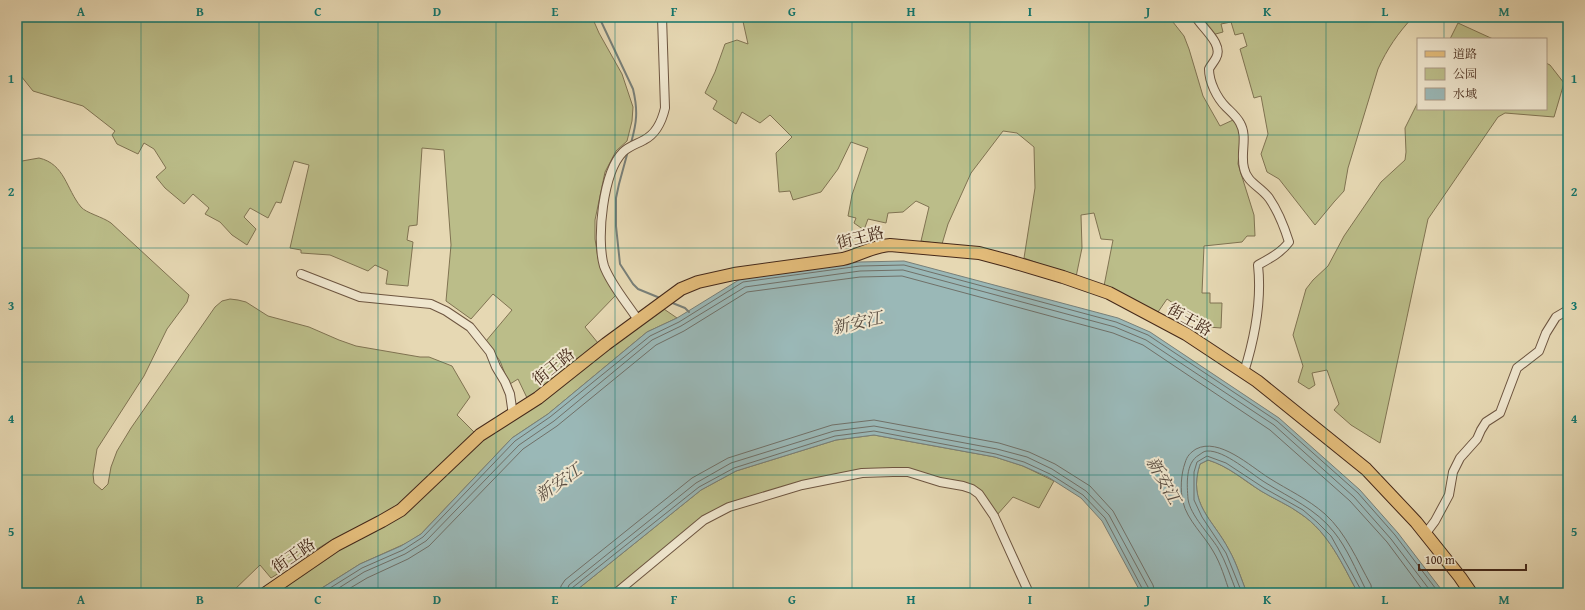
<svg xmlns="http://www.w3.org/2000/svg" width="1585" height="610" viewBox="0 0 1585 610" font-family="'Gentium Book Plus','Noto Serif SC',serif">
<style>
.green{fill:#bbbd89;stroke:#807352}
.water{fill:#9ab8b7;stroke:#787f78}
.lines{fill:none;stroke-linecap:round;stroke-linejoin:round}
.shore{stroke:#707068;stroke-width:1}
.stream{stroke:#787f78;stroke-width:2}
.street-casing{stroke:#6d5540;stroke-width:10}
.primary-casing{stroke:#45291a;stroke-width:14}
.street{stroke:#efe6ce;stroke-width:8}
.primary{stroke:#e3bc7a;stroke-width:12}
.grid{fill:none;stroke:#0f766e;stroke-width:1;stroke-opacity:0.55}
.labels{text-anchor:middle;dominant-baseline:central;stroke-width:4;stroke-linejoin:round;paint-order:stroke}
.street-label{font-size:16px;fill:#45291a;stroke:#efe6ce}
.water-label{font-size:17px;font-style:italic;fill:#5a4d41;stroke:#efe6ce}
.neatline{fill:none;stroke:#0f766e;stroke-width:1.5}
.grid-label{font-size:13px;text-anchor:middle;font-weight:bold;fill:#0f766e}
</style>
<rect width="100%" height="100%" fill="#e6d8b3"/>
<filter id="stains"><feTurbulence type="fractalNoise" baseFrequency=".005" numOctaves="4"/><feColorMatrix values="0 0 0 0 .2 0 0 0 0 .09 0 0 0 0 .02 0 0 0 .5 -.17"/></filter>
<radialGradient id="worn" r=".72"><stop offset=".6" stop-color="#630" stop-opacity="0"/><stop offset="1" stop-color="#630" stop-opacity=".3"/></radialGradient>
<path class="green" d="M17,17H592L599,33L622,74L633,107L632,121L627,141L616,151L605,172L595,220V239L598,258L601,268L616,295L585,327L598,343L528,400L518,379L510,384L507,379L500,361L486,341L512,310L493,294L471,319L446,301L451,245L444,150L422,148L417,225L409,226L407,240L413,242L408,286L386,284L388,271L375,265L368,271L330,255L301,253V250L290,248L309,165L294,161L281,203L276,202L268,218L250,208L244,217L256,229L247,245L232,235L220,222L205,214L209,208L193,194L184,204L165,188L156,177L166,168L154,149L144,143L138,154L117,144L112,135L115,131L83,106L33,91L17,71Z
M742,17H1169L1184,36L1189,49L1203,96L1220,126L1233,120L1241,130L1238,164L1254,215L1255,236H1247L1242,242L1204,246L1202,293H1210V303H1222L1221,328L1208,327L1167,299L1158,312L1104,286L1113,240L1101,239L1094,213L1081,215L1082,248L1076,277L1024,258L1035,188L1034,147L1017,133L1003,131L971,173L948,224L942,244L921,241L929,207L916,201L903,212L888,213L886,223L868,219L864,230L854,223L856,218L848,216L852,195L868,148L851,142L838,169L821,192L793,200L790,191L779,192L776,153L792,137L770,115L760,123L742,112L736,124L713,109L717,101L705,93L715,72L725,44L737,40L748,44Z
M1198,17H1413C1398,33 1387,49 1378,69L1348,168L1344,191L1334,202L1315,225L1279,179L1267,172L1261,154L1268,134L1261,96L1254,98L1240,49L1247,46L1243,33L1235,35L1231,22L1221,24L1223,32L1212,35Z
M1458,23L1493,39H1450Z
M1546,63L1550,65L1564,83L1554,117L1505,113L1498,117L1428,219L1380,443L1351,425L1334,410L1339,404L1327,370L1312,373L1315,385L1309,389L1298,382L1303,366L1293,335L1306,289L1313,280L1328,266L1344,236L1381,182L1405,160L1406,152L1405,128L1418,102V109H1546Z
M39,158C65,164 66,189 81,207C86,213 103,217 111,223L189,295L187,302L167,329L144,376L97,449L93,474L94,483L102,490L108,484L111,467L117,451L131,428L215,307L222,301L230,299L238,300L246,302L268,316L309,327L339,340L356,346L420,357H429L452,366L470,397L457,415L475,433L409,497L374,520L330,541L271,578L260,565L231,593H17V166L22,161Z
M661,307L677,318L647,332L548,414L512,438L421,534L409,542L360,564L314,593H273L338,548L384,525L468,451Z
M874,435L995,457L1023,466L1054,481L1039,508L1013,497L997,515L959,481L865,470L735,502L655,556L610,593H573L701,490L736,471L836,440Z
M1208,460C1228,466 1243,480 1261,491C1274,499 1289,505 1301,514C1329,533 1342,564 1358,593H1247C1241,579 1237,564 1229,550C1213,519 1187,504 1200,464Z"/>
<path class="water" d="M904,261L1118,318L1150,332L1279,418L1360,490L1398,533L1444,593H1358C1342,564 1329,533 1301,514C1289,505 1274,499 1261,491C1244,480 1228,466 1208,460L1200,464C1187,504 1213,519 1229,550C1237,564 1241,579 1247,593H1141L1102,521L1081,498L1048,477L1023,466L995,457L874,435L836,440L736,471L701,490L573,593H314L360,564L401,546L421,534L512,438L548,414L647,332L677,318L742,278L859,262Z"/>
<g class="lines">
<path class="shore" d="M322,593L362,568L403,550L423,537L515,441L550,417L650,336L679,322L743,282L860,266L904,265L1116,322L1148,335L1277,421L1358,493L1395,535L1439,593
M331,593L364,572L405,554L426,541L519,445L554,421L652,340L681,326L745,287L860,271L903,270L1115,327L1146,340L1274,425L1354,497L1391,539L1432,593
M342,593L367,578L408,559L429,546L523,449L557,426L656,345L684,331L747,292L860,277L902,276L1113,333L1143,345L1270,430L1350,501L1387,542L1425,593
M560,593L561,586L565,580L692,478L728,458L832,425L874,420L999,443L1029,452L1055,464L1090,486L1113,511L1153,585L1155,593
M566,593L569,585L696,483L731,463L834,431L874,426L997,449L1027,457L1052,469L1086,491L1109,515L1148,587L1149,593
M571,593L572,588L699,487L734,468L835,436L874,431L996,454L1024,462L1050,474L1083,495L1105,518L1143,590L1144,593
M1230,593C1225,579 1221,564 1213,551C1204,535 1187,520 1183,502C1180,490 1181,474 1185,463C1187,456 1190,453 1196,449C1219,437 1250,466 1269,478C1288,490 1308,499 1325,514C1346,533 1357,560 1371,585L1372,593
M1237,593C1231,578 1226,562 1218,548C1210,535 1190,515 1188,499C1187,485 1185,463 1199,455C1202,453 1204,451 1207,451C1225,450 1251,474 1266,483C1290,498 1316,509 1334,532C1347,548 1356,570 1365,588L1366,593
M1242,593L1226,553L1202,517L1194,500V472L1197,462L1207,456L1226,463L1264,488L1303,510L1317,522L1331,536L1361,590V593"/>
<path class="stream" d="M599,17L633,89C638,110 637,122 631,143
M628,151L619,184L616,198V226L620,264L633,284L638,289L660,298
M670,302L685,308L689,312"/>
<g class="street-casing">
<path id="street" d="M1196,17C1202,28 1224,44 1216,58C1214,62 1211,65 1209,69C1209,82 1217,98 1226,107C1231,112 1237,117 1240,123C1248,137 1240,153 1244,168C1247,183 1260,186 1269,198C1278,211 1284,226 1289,242C1282,252 1269,259 1258,265C1262,301 1255,337 1244,372
M301,274L360,297L431,304L446,311L470,327L490,352L496,367L505,382L510,394L513,415
M638,320C627,303 611,285 604,266C596,239 603,172 623,152C629,146 637,144 644,140C656,134 662,121 665,108L662,17
M1426,533L1435,521L1449,495L1453,472L1460,458L1477,439L1481,430L1486,422L1500,413L1517,368L1539,351L1546,333L1556,317L1568,310
M616,593L704,520L729,507L802,485L862,473L893,472H908L940,482L963,486L972,489L979,494L994,516L1029,593"/>
</g>
<g class="primary-casing">
<path id="primary" d="M266,593L336,545L382,521L401,510L480,435L538,398L606,344L681,289L698,282L734,274L843,259C859,255 873,246 890,245L979,253L1009,261L1063,277L1109,293L1186,334L1257,381L1366,469L1416,522L1460,577L1471,593"/>
</g>
<use href="#street" class="street"/>
<use href="#primary" class="primary"/>
</g>
<path class="grid" d="M141,17V593M259,17V593M378,17V593M496,17V593M615,17V593M733,17V593M852,17V593M970,17V593M1089,17V593M1207,17V593M1326,17V593M1444,17V39M1444,109V593M17,135H1568M17,248H1568M17,362H1568M17,475H1568"/>
<g class="labels">
<g class="street-label">
<text transform="translate(860 237) rotate(-14)">街王路</text>
<text transform="translate(1190 319) rotate(30)">街王路</text>
<text transform="translate(553 366) rotate(-39)">街王路</text>
<text transform="translate(293 555) rotate(-34)">街王路</text>
</g>
<g class="water-label">
<text transform="translate(857 322) rotate(-12)">新安江</text>
<text transform="translate(1164 480) rotate(61)">新安江</text>
<text transform="translate(558 482) rotate(-35)">新安江</text>
</g>
</g>
<rect width="1585" height="610" fill="none" stroke="#e6d8b3" stroke-width="44"/>
<rect x="1417" y="38" width="130" height="72" fill="#efe6ce" stroke="#ab9a86"/>
<rect x="1425" y="51" width="20" height="6" fill="#e3bc7a" stroke="#ab9a86"/>
<text x="1453" y="58" font-size="12" fill="#45291a">道路</text>
<rect x="1425" y="68" width="20" height="12" fill="#bbbd89" stroke="#ab9a86"/>
<text x="1453" y="78" font-size="12" fill="#45291a">公园</text>
<rect x="1425" y="88" width="20" height="12" fill="#9ab8b7" stroke="#ab9a86"/>
<text x="1453" y="98" font-size="12" fill="#45291a">水域</text>
<path d="M1419 564v6h107v-6" fill="none" stroke="#45291a" stroke-width="2"/>
<text x="1425" y="564" font-size="12" fill="#45291a" stroke="#efe6ce" stroke-width="3" paint-order="stroke">100 m</text>
<rect x="22" y="22" width="1541" height="566" class="neatline"/>
<g class="grid-label">
<text x="81" y="16">A</text>
<text x="200" y="16">B</text>
<text x="318" y="16">C</text>
<text x="437" y="16">D</text>
<text x="555" y="16">E</text>
<text x="674" y="16">F</text>
<text x="792" y="16">G</text>
<text x="911" y="16">H</text>
<text x="1030" y="16">I</text>
<text x="1148" y="16">J</text>
<text x="1267" y="16">K</text>
<text x="1385" y="16">L</text>
<text x="1504" y="16">M</text>
<text x="11" y="83">1</text>
<text x="1574" y="83">1</text>
<text x="11" y="196">2</text>
<text x="1574" y="196">2</text>
<text x="11" y="310">3</text>
<text x="1574" y="310">3</text>
<text x="11" y="423">4</text>
<text x="1574" y="423">4</text>
<text x="11" y="536">5</text>
<text x="1574" y="536">5</text>
<text x="81" y="604">A</text>
<text x="200" y="604">B</text>
<text x="318" y="604">C</text>
<text x="437" y="604">D</text>
<text x="555" y="604">E</text>
<text x="674" y="604">F</text>
<text x="792" y="604">G</text>
<text x="911" y="604">H</text>
<text x="1030" y="604">I</text>
<text x="1148" y="604">J</text>
<text x="1267" y="604">K</text>
<text x="1385" y="604">L</text>
<text x="1504" y="604">M</text>
</g>
<rect width="100%" height="100%" filter="url(#stains)"/>
<rect width="100%" height="100%" fill="url(#worn)"/>
</svg>
